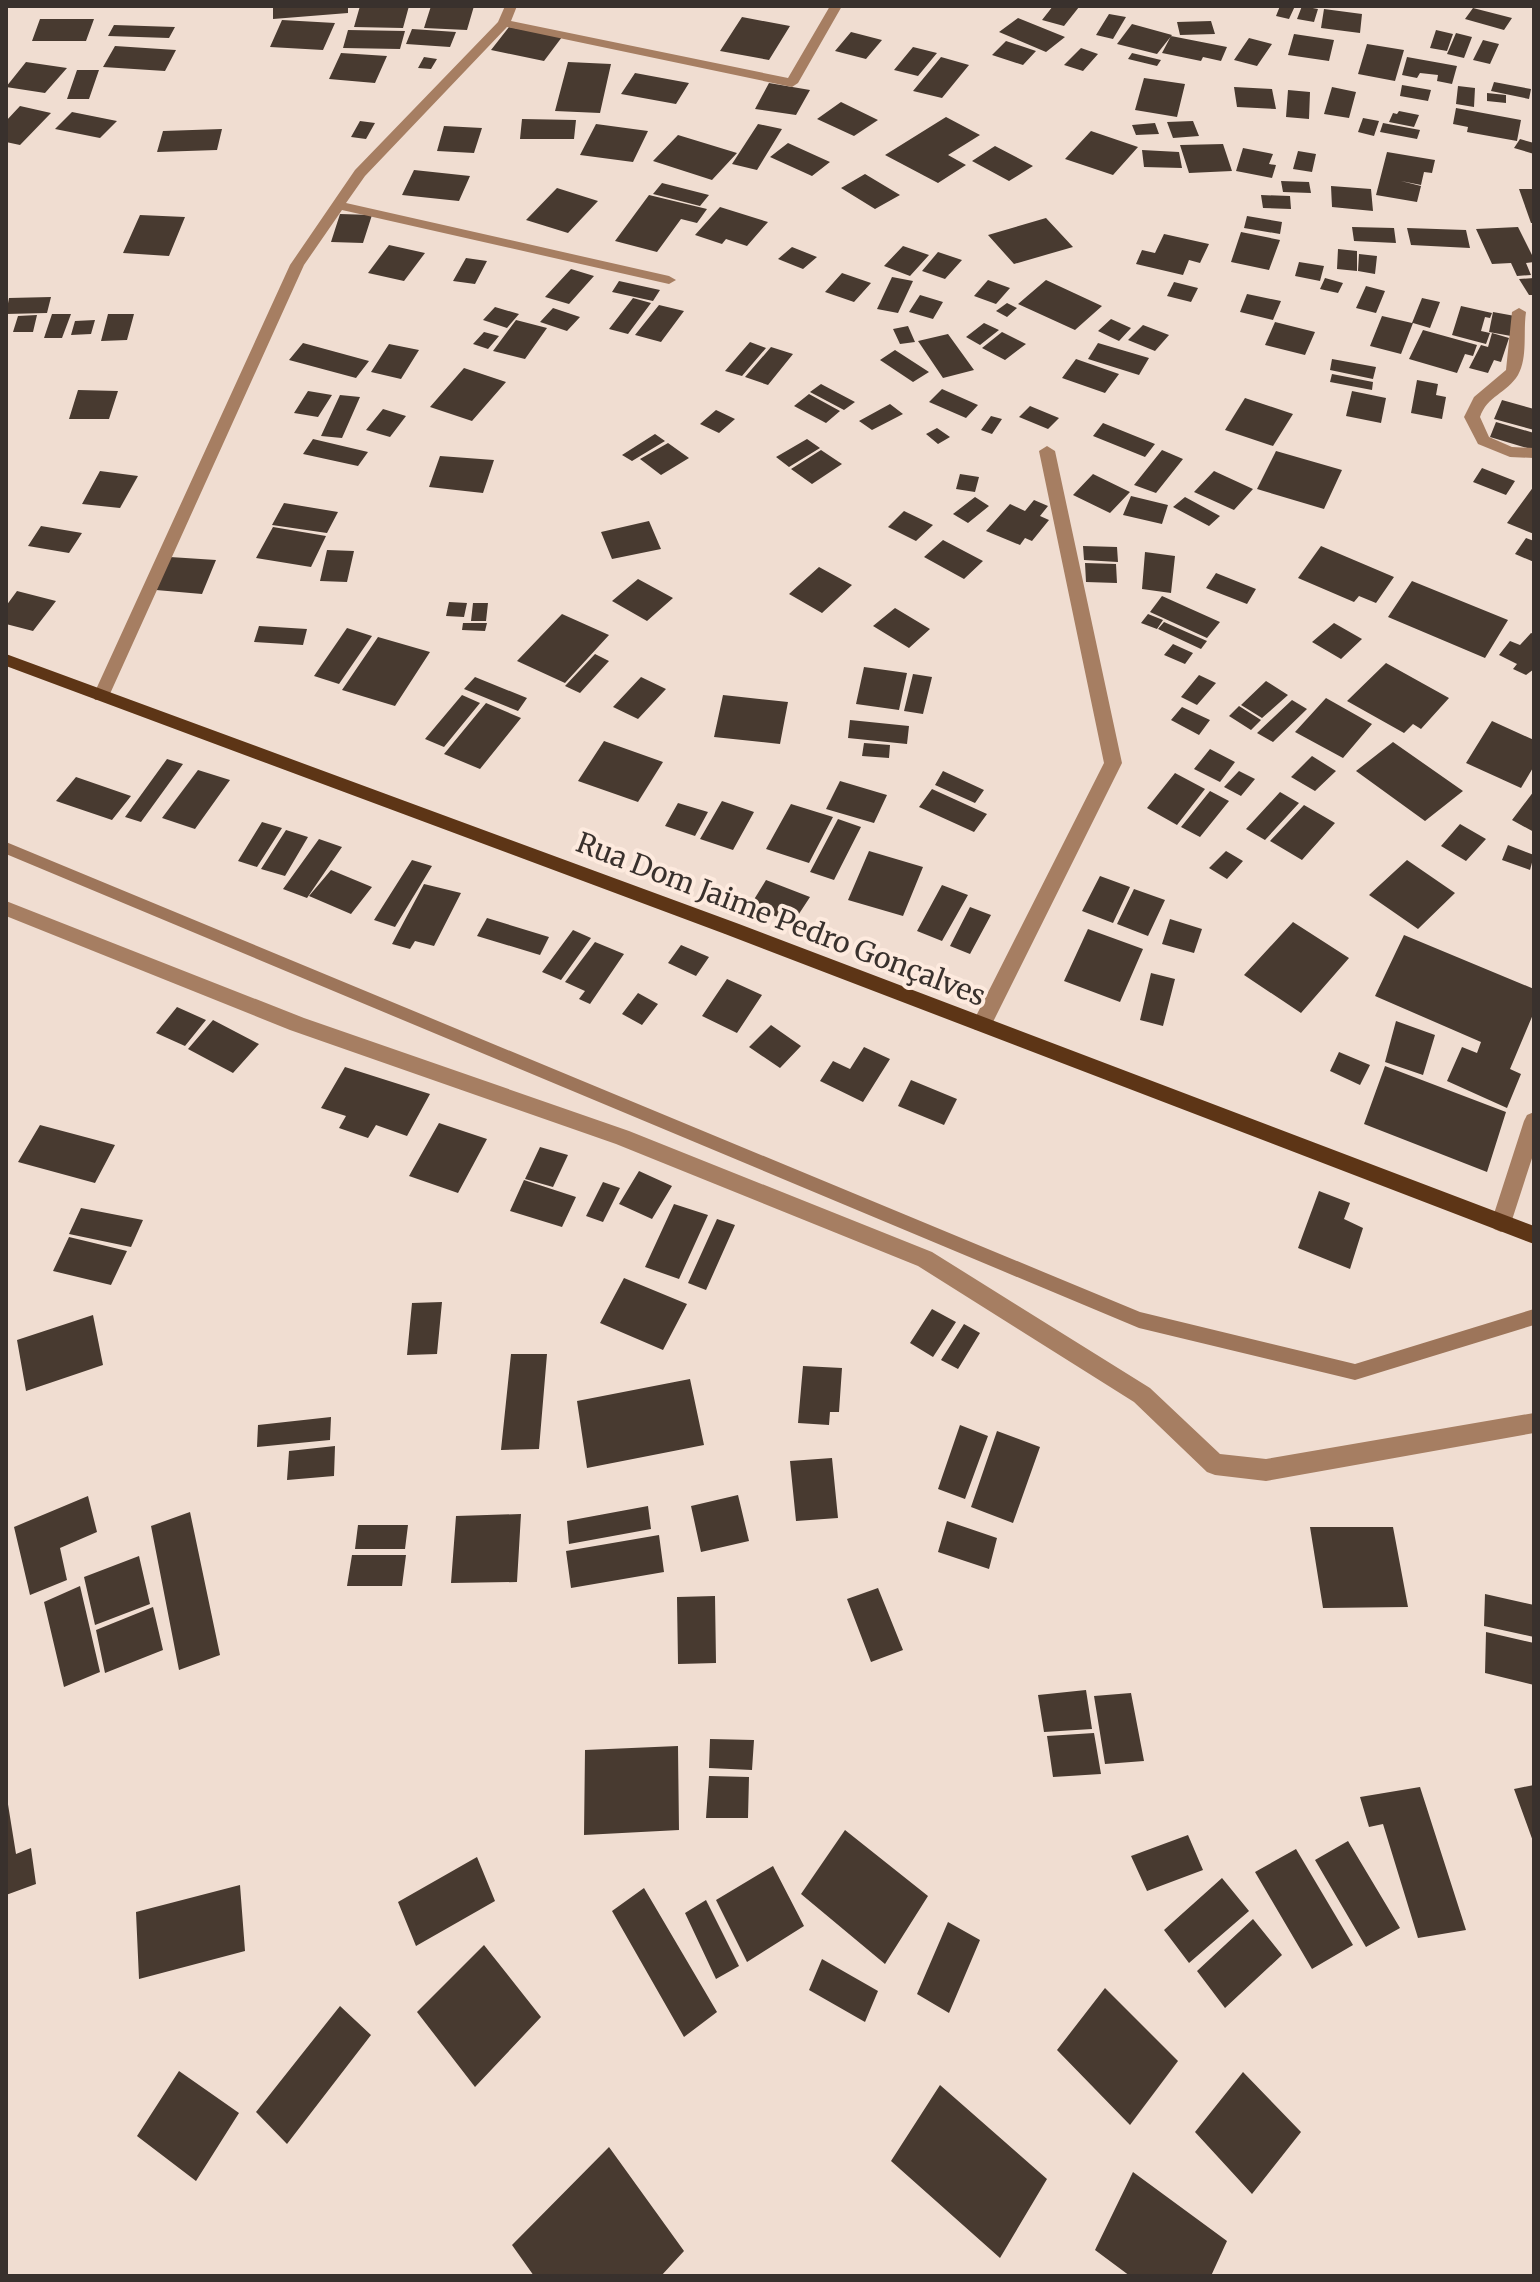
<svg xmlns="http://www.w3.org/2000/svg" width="1540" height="2282" viewBox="0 0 1540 2282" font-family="Merriweather,serif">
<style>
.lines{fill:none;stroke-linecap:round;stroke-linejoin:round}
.stream{fill:#9d755a;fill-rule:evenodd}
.building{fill:#483a30}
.minor{fill:#a67e62;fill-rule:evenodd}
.major{fill:#5d3516;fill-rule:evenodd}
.labels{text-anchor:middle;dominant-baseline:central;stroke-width:8;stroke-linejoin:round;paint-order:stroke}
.street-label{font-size:28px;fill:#39312d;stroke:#fdeade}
</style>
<rect width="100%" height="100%" fill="#f0ddd1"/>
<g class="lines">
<path class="stream" d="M6,842L1140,1312L1355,1364L1534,1309V1325L1355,1380L1139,1328L6,854Z"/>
</g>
<path class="building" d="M273,6H348V13L273,19Z
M360,6H409L403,28L354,27Z
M431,6H474L467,30L424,28Z
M1053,6H1075L1079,7L1064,26L1042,20Z
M1280,6H1295L1289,19L1276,16Z
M1302,6L1318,9L1314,22L1297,19Z
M1473,8L1512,18L1504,30L1465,19Z
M1324,9L1362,14L1360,33L1321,28Z
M1109,14L1126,17L1113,39L1096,35Z
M742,17L790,26L769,60L720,51Z
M1018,18L1065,37L1046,52L999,32Z
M40,19H94L86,41H32Z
M282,20L335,23L323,50L270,47Z
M1211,21L1215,34L1180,35L1177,22Z
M1132,24L1172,35L1157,54L1117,44Z
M114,25L175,27L169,38L108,36Z
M509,27L562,37L544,61L491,50Z
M412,29L456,32L450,47L406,44Z
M348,30L405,31L400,49L343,48Z
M1436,30L1453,34L1447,51L1430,48Z
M851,32L882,40L866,59L835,51Z
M1456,33L1472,37L1464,58L1447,54Z
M1294,34L1334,40L1329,61L1288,55Z
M1171,36L1227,47L1221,61L1203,57L1201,61L1162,53Z
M1249,38L1272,44L1257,66L1234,60Z
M1483,40L1499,44L1490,64L1473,60Z
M1006,41L1036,51L1023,65L992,55Z
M1367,44L1404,50L1395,81L1358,74Z
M115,46L176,50L165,71L103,67Z
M913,47L937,53L918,76L894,70Z
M1081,48L1098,54L1083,71L1064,65Z
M341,53L387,56L375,83L329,79Z
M1132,53L1161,60L1157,66L1128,59Z
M424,57L437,59L431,69L418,68Z
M941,57L969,65L942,98L913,91Z
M1407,57L1457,66L1452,84L1437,81L1438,75L1420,73L1417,78L1402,75Z
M26,62L67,68L45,93L6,87Z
M568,62L611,64L600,113L555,111Z
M77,70H99L89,99H67Z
M635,73L689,83L676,104L621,94Z
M1144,78L1185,84L1177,117L1135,110Z
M1494,82L1531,89L1529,99L1491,91Z
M769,83L810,90L796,115L755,109Z
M1402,85L1431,90L1428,101L1400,96Z
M1458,86L1475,88L1474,107L1456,104Z
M1234,87L1272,89L1276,109L1237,107Z
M1332,87L1356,92L1349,118L1324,114Z
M1288,90L1310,92L1309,119L1286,117Z
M1487,93L1506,95V103L1487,101Z
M841,102L878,120L854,136L817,119Z
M20,106L51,113L20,145L6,142V121Z
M1456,108L1521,120L1517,141L1467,132L1468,127L1453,124Z
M1399,111L1419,115L1414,127L1389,122L1393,113L1397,114Z
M72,112L117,121L100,138L55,129Z
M946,117L980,135L948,155L966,165L938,183L885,155Z
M1363,118L1379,121L1374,136L1358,132Z
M522,119L576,120L574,139H520Z
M360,121L375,123L366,139L351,137Z
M1193,121L1199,136L1173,138L1167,122Z
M1155,123L1159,134L1136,135L1132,125Z
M1383,123L1420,130L1417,139L1380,132Z
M596,124L648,131L633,162L580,155Z
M758,124L782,129L757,170L732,164Z
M444,126L482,128L474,153L437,151Z
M222,129L217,150L157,152L163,131Z
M1091,131L1138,147L1113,175L1065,159Z
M678,135L737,153L712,180L653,161Z
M1520,139L1534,143V154L1514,148Z
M788,143L830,162L812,176L770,157Z
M1223,144L1232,171L1189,173L1180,145Z
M995,146L1033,166L1009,181L972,161Z
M1243,148L1273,154L1269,164L1276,165L1272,178L1236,171Z
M1142,150L1179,152L1182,168L1144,167Z
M1298,151L1316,154L1312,172L1293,169Z
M1387,152L1435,160L1432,173L1424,172L1421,185L1401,181L1421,186L1417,202L1376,195Z
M414,170L470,176L459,201L402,195Z
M865,174L900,195L875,209L841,188Z
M1281,181L1309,182L1311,193L1283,192Z
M662,183L709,195L700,206L653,194Z
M1331,186L1371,189L1373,211L1332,207Z
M557,188L598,201L568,233L526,220Z
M1519,189H1534V223H1531Z
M649,195L707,209L697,223L681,219L657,252L615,241Z
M1261,195L1290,196L1291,209L1263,208Z
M720,207L768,222L747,246L726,239L722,244L695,235Z
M340,214L372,215L363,243L331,242Z
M140,215L185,217L169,256L123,253Z
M1247,216L1282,222L1280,234L1244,228Z
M1046,218L1073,247L1014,264L988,235Z
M1352,227L1394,228L1396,243L1354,241Z
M1518,227L1534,259V262L1526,263L1531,275L1517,276L1511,263L1492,264L1476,229Z
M1407,228L1466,230L1470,248L1411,245Z
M1241,232L1280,240L1269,270L1231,262Z
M1164,234L1209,244L1200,263L1189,260L1183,275L1136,264L1142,250L1155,253Z
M389,245L425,253L404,281L368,273Z
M903,246L929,255L910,276L884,266Z
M792,247L817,257L803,269L778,259Z
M1338,249L1357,251V271L1337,269Z
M938,252L962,260L945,279L922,271Z
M1359,254L1377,256L1375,274L1358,271Z
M466,258L487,261L475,284L453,281Z
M1299,262L1324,266L1320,281L1295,276Z
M571,269L594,276L569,304L545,297Z
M842,273L871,283L854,302L825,292Z
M892,277L913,281L898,313L877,309Z
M1325,278L1343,283L1338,293L1320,289Z
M1534,278V295H1529L1519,279Z
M988,280L1010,288L996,304L974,296Z
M1046,280L1102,306L1075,330L1018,304Z
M619,281L660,290L653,301L612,292Z
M1174,282L1198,288L1191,302L1167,296Z
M1366,286L1385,291L1376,313L1356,308Z
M1247,294L1281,301L1273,320L1240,312Z
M920,295L943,302L933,319L909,312Z
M51,297L47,313L6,314L9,298Z
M633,298L651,303L628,334L609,329Z
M1422,298L1440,302L1430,328L1413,323L1401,354L1370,346L1382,316L1412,323Z
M1007,303L1017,308L1007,317L996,311Z
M659,305L684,311L661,342L635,335Z
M1461,306L1492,313L1490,318L1485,317L1481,331L1490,333L1486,344L1452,335Z
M495,307L519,314L507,328L483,320Z
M553,308L580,317L567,331L540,322Z
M1493,312L1515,316L1511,336L1489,332Z
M52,314H71L62,338H44Z
M108,314H134L127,340L101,341Z
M37,315L33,332H13L18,316Z
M1111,319L1131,328L1119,341L1098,331Z
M95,320L91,334L71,335L75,321Z
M516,320L547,328L525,359L493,351Z
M1275,322L1315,332L1305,355L1265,345Z
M984,323L999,330L980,345L966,337Z
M1143,325L1169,335L1155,351L1128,340Z
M908,326L915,342L900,344L893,329Z
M1423,330L1477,345L1473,356L1465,354L1457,373L1409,359Z
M484,332L499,336L488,349L473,344Z
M1002,332L1026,344L1005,360L982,348Z
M1492,333L1509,338L1501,362L1494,360L1488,373L1469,368L1481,345L1488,347Z
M948,334L974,370L943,378L918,341Z
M750,342L766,348L742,376L725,371Z
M303,343L369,361L356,378L289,360Z
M1098,343L1149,358L1139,375L1088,359Z
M389,344L419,350L401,379L371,372Z
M771,347L793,354L768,385L745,377Z
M895,350L929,372L913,382L880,360Z
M1076,359L1119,374L1105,393L1062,378Z
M1332,359L1376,367L1373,379L1330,370Z
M464,368L506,382L472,421L430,407Z
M1332,374L1373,382L1372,390L1330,382Z
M1417,380L1438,384L1436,395L1446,397L1442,419L1411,413Z
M821,384L855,402L844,410L810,392Z
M942,389L978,405L966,418L929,402Z
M78,390L118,391L109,419H69Z
M308,391L332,395L318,417L294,413Z
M1352,391L1386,398L1381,423L1346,416Z
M809,394L840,411L826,423L794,406Z
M340,395L360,397L342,438L321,436Z
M1245,398L1293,414L1273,446L1225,430Z
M1502,400L1534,409V430L1494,419Z
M890,404L903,414L872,430L859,421Z
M1030,406L1059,418L1048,429L1019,417Z
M383,409L406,416L390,437L366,430Z
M716,410L735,419L719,433L700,424Z
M991,416L1002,419L992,434L981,430Z
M1496,422L1534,433V450L1490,437Z
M1103,423L1155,444L1145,457L1093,436Z
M937,428L950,437L938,444L926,434Z
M655,434L665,441L632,461L622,455Z
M313,439L368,452L358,466L303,454Z
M807,439L820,448L789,467L776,457Z
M668,443L689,458L661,475L640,459Z
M821,450L842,464L812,484L791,469Z
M1162,450L1183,459L1156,493L1134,485Z
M1276,451L1342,470L1324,509L1257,489Z
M440,456L494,460L483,493L429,487Z
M1482,468L1515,481L1506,495L1473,482Z
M100,471L138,476L120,508L82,504Z
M1214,471L1253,489L1234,510L1194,492Z
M960,474L979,477L975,492L956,489Z
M1093,474L1130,492L1110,513L1073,495Z
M1534,486V534L1507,523Z
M1131,496L1168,505L1162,524L1123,515Z
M975,497L989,506L968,523L953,514Z
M1185,497L1220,516L1209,526L1173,507Z
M1034,500L1048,506L1040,516L1049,520L1032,541L1025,538L1020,545L986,531L1010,504L1025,511Z
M284,503L338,512L327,533L272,525Z
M904,511L933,525L916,541L888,527Z
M649,521L661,549L612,559L601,532Z
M41,526L82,533L69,553L28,546Z
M273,527L326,536L311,567L256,558Z
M1526,538L1534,541V562L1515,554Z
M943,540L983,561L964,579L924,557Z
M1083,546L1117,547L1118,562L1084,560Z
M1321,546L1394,577L1376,603L1359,596L1354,602L1298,578Z
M327,550L354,551L347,582L320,581Z
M1145,552L1175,556L1171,593L1142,589Z
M170,557L216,560L202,594L156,590Z
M1085,563L1116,564L1117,583L1086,582Z
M819,567L852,585L822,613L789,594Z
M1216,573L1256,589L1247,604L1206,588Z
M638,579L673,598L647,621L612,601Z
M1412,581L1508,620L1485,658L1388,617Z
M17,591L56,601L33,631L6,624V606Z
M1162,596L1220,622L1207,638L1150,612Z
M449,602L467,603L464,617L446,616Z
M473,603H488L486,621H471Z
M895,608L930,629L909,648L873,626Z
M562,614L609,635L565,683L517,661Z
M1148,614L1163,620L1157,629L1141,623Z
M1164,622L1207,641L1201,649L1158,629Z
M463,623H487L485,631L462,630Z
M1334,623L1362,639L1341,659L1312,642Z
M259,626L307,629L303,645L254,642Z
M347,628L372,636L339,684L314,676Z
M1531,633L1534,634V669L1526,675L1513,669L1517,664L1499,655L1510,641L1520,645Z
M378,637L430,652L395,706L342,690Z
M1173,644L1193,653L1185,664L1164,655Z
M595,654L609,661L580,693L565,686Z
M1386,663L1449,698L1421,729L1413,724L1404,733L1347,701Z
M864,667L907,673L899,710L856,704Z
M913,674L932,677L923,714L904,711Z
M1199,675L1216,683L1197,705L1181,697Z
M475,677L527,698L518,711L464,689Z
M641,677L666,689L638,719L613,707Z
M1266,681L1288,695L1262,718L1241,705Z
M462,695L480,703L444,747L425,739Z
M723,695L788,702L780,744L714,737Z
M1326,698L1372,724L1343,758L1295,732Z
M1292,700L1307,709L1273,742L1257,733Z
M486,703L521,718L480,769L444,754Z
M1239,706L1261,720L1251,730L1229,716Z
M1182,707L1210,720L1199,735L1171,720Z
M850,720L909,726L907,744L848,738Z
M1492,721L1534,740V766L1521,788L1466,763Z
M604,741L663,762L638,802L578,781Z
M1393,742L1463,791L1425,821L1356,771Z
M864,743L890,745L889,758L862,756Z
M1210,749L1235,762L1220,782L1194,769Z
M1312,756L1336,771L1315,791L1291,777Z
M167,759L183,764L141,822L125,817Z
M198,770L230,780L195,829L162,818Z
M943,771L984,790L975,803L935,785Z
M1239,771L1255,779L1241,796L1224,787Z
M1175,773L1205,789L1177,825L1147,808Z
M76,777L131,796L112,820L56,801Z
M840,781L887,795L874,823L826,809Z
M932,789L987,814L974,832L919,807Z
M1210,791L1229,801L1200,837L1181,827Z
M1534,791V832L1512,820Z
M1280,792L1299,803L1265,840L1246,829Z
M722,801L754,812L733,850L700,839Z
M678,803L708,812L695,836L665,826Z
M791,804L833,817L809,863L766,849Z
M1304,805L1335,823L1302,860L1270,841Z
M838,819L861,827L834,880L810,872Z
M262,822L282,828L257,867L238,861Z
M1460,824L1486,839L1466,861L1441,846Z
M286,830L308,837L285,876L261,869Z
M319,839L342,847L307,898L283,889Z
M1508,845L1534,855L1530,870L1502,860Z
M869,851L923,867L903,916L848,900Z
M1226,851L1243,861L1227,879L1209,868Z
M412,860L432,866L395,927L374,920Z
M1407,860L1455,893L1418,929L1369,895Z
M331,870L372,887L351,914L309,896Z
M1100,876L1130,887L1113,923L1082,911Z
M766,880L810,897L793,923L750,906Z
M424,884L461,893L434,946L415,941L410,949L392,944Z
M942,885L968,895L942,941L917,931Z
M1134,889L1165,900L1148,936L1117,924Z
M970,907L991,915L970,954L950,946Z
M487,918L549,937L540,955L477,936Z
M1170,919L1202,929L1194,953L1162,944Z
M1293,922L1349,958L1301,1013L1244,975Z
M1088,929L1143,949L1120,1002L1064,981Z
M573,930L591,938L561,980L542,972Z
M1404,935L1534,989V1012L1510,1069L1521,1074L1507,1108L1447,1081L1462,1047L1477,1053L1481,1042L1375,996Z
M595,942L624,954L590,1004L579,999L585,991L565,982Z
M681,945L709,957L696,976L668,963Z
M1151,973L1175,979L1163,1026L1140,1020Z
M727,979L762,995L737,1033L702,1016Z
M638,993L658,1004L642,1025L622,1014Z
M177,1007L206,1020L185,1046L156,1033Z
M213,1020L259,1044L233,1073L188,1049Z
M1396,1021L1435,1035L1423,1075L1385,1062Z
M771,1025L801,1046L780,1068L749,1047Z
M864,1047L890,1059L863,1102L820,1081L833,1061L850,1069Z
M1339,1052L1370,1065L1360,1085L1330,1071Z
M1385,1066L1506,1112L1487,1172L1364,1124Z
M345,1067L430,1094L407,1136L376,1125L368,1138L339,1128L346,1116L321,1108Z
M911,1080L957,1099L944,1125L898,1106Z
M439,1123L487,1139L458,1193L409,1176Z
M40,1125L115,1145L95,1183L18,1162Z
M540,1147L568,1155L553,1187L525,1179Z
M639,1171L672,1186L652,1219L619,1204Z
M524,1180L576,1197L562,1227L510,1211Z
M603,1182L620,1188L603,1222L586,1216Z
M1319,1191L1350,1203L1344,1219L1363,1228L1350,1269L1298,1248Z
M674,1204L708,1215L679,1279L645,1267Z
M81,1208L143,1220L131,1247L69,1234Z
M717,1219L735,1225L706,1290L688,1283Z
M69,1237L127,1251L111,1285L53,1271Z
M624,1278L687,1304L663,1350L600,1323Z
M442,1302L437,1354L407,1355L412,1303Z
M932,1309L956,1322L933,1357L910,1343Z
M93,1315L103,1365L26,1391L17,1340Z
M964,1324L980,1333L958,1369L941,1360Z
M511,1354H547L539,1449L501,1450Z
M803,1366L842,1368L839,1412H830L829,1425L798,1423Z
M690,1379L704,1445L587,1468L577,1401Z
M331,1417L330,1440L257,1447L258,1425Z
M960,1425L988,1436L965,1499L938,1489Z
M997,1431L1040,1447L1013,1523L971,1507Z
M335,1446L334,1476L287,1480L289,1451Z
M832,1458L838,1518L796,1521L790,1461Z
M738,1495L749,1541L701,1552L691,1506Z
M88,1496L97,1532L60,1548L67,1580L30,1595L14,1527Z
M648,1506L651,1529L569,1544L567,1521Z
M190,1512L220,1655L179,1670L151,1526Z
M521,1514L517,1582L451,1583L456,1516Z
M947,1521L997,1538L989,1569L938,1552Z
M358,1525H408L405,1549H355Z
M1310,1527H1393L1408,1607L1323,1608Z
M659,1535L664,1572L571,1588L566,1551Z
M352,1555H406L402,1586H347Z
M139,1556L150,1604L95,1625L84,1577Z
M80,1586L100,1672L64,1687L44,1602Z
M878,1588L903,1650L871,1662L847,1599Z
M1485,1594L1534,1605V1637L1484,1626Z
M715,1596L716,1663L678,1664L677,1597Z
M153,1607L163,1650L105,1673L96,1630Z
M1486,1632L1534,1643V1685L1485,1673Z
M1086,1690L1092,1729L1044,1732L1038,1695Z
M1131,1693L1144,1761L1105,1764L1094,1696Z
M1094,1733L1101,1774L1053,1777L1047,1736Z
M710,1739L754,1740L752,1770L709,1768Z
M678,1746L679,1830L584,1835L585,1750Z
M709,1776L749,1777L748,1818H706Z
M1534,1785V1844L1514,1789Z
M1420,1787L1466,1930L1418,1938L1383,1824L1369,1827L1360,1797Z
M6,1792L16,1854L31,1848L36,1884L6,1895Z
M845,1830L928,1896L885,1964L801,1894Z
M1188,1835L1203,1870L1147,1891L1131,1856Z
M1348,1841L1400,1928L1366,1947L1315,1860Z
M1296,1849L1353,1945L1312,1969L1255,1872Z
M477,1857L495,1901L416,1946L398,1902Z
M773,1866L804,1926L747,1962L716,1900Z
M1222,1878L1249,1911L1189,1963L1164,1930Z
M240,1885L245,1951L139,1979L136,1912Z
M644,1888L717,2012L684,2037L612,1911Z
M706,1900L739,1966L716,1979L685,1913Z
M1253,1919L1282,1955L1225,2008L1197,1971Z
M948,1922L980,1940L949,2013L917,1994Z
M484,1945L541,2017L475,2087L417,2012Z
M822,1959L878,1991L865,2022L809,1990Z
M1105,1988L1178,2061L1130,2125L1057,2050Z
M340,2006L371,2035L287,2144L256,2112Z
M179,2071L239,2113L196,2181L137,2136Z
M1243,2072L1301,2132L1252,2194L1195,2132Z
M940,2085L1047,2179L1000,2258L891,2161Z
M609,2147L684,2251L661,2276H534L512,2245Z
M1133,2172L1227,2241L1211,2276H1130L1095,2250Z"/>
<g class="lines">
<path class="minor" d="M505,6H517L511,21L788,78L830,6H842L798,83L792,87L507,27L365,176L346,203L669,276L676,280L669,284L342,210L304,265L109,696L107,700H95L93,696L290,265L355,170L498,22Z
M1519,308L1526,312C1523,332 1528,357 1518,375C1507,393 1487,396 1480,417L1489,437L1512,447L1534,448V458L1510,457L1478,444L1464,417L1474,397L1506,370L1512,312Z
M1047,446L1055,451L1122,763L989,1030H975L972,1024L1104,763L1039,451Z
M6,901L304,1018L629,1131L932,1252L1150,1388L1220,1454L1266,1459L1534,1413V1433L1266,1481L1215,1475L1207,1472L1134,1402L918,1266L616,1144L290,1030L6,916Z
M1534,1112V1152L1511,1223L1508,1229L1501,1232L1494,1229L1491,1223L1524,1121L1527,1115Z"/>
<path class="major" d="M6,654L739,924L1534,1226V1244L725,934L6,666Z"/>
</g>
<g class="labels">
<g class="street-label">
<text transform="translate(781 919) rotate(21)">Rua Dom Jaime Pedro Gonçalves</text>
</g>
</g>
<rect width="1540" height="2282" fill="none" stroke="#39312d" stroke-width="16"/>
</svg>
